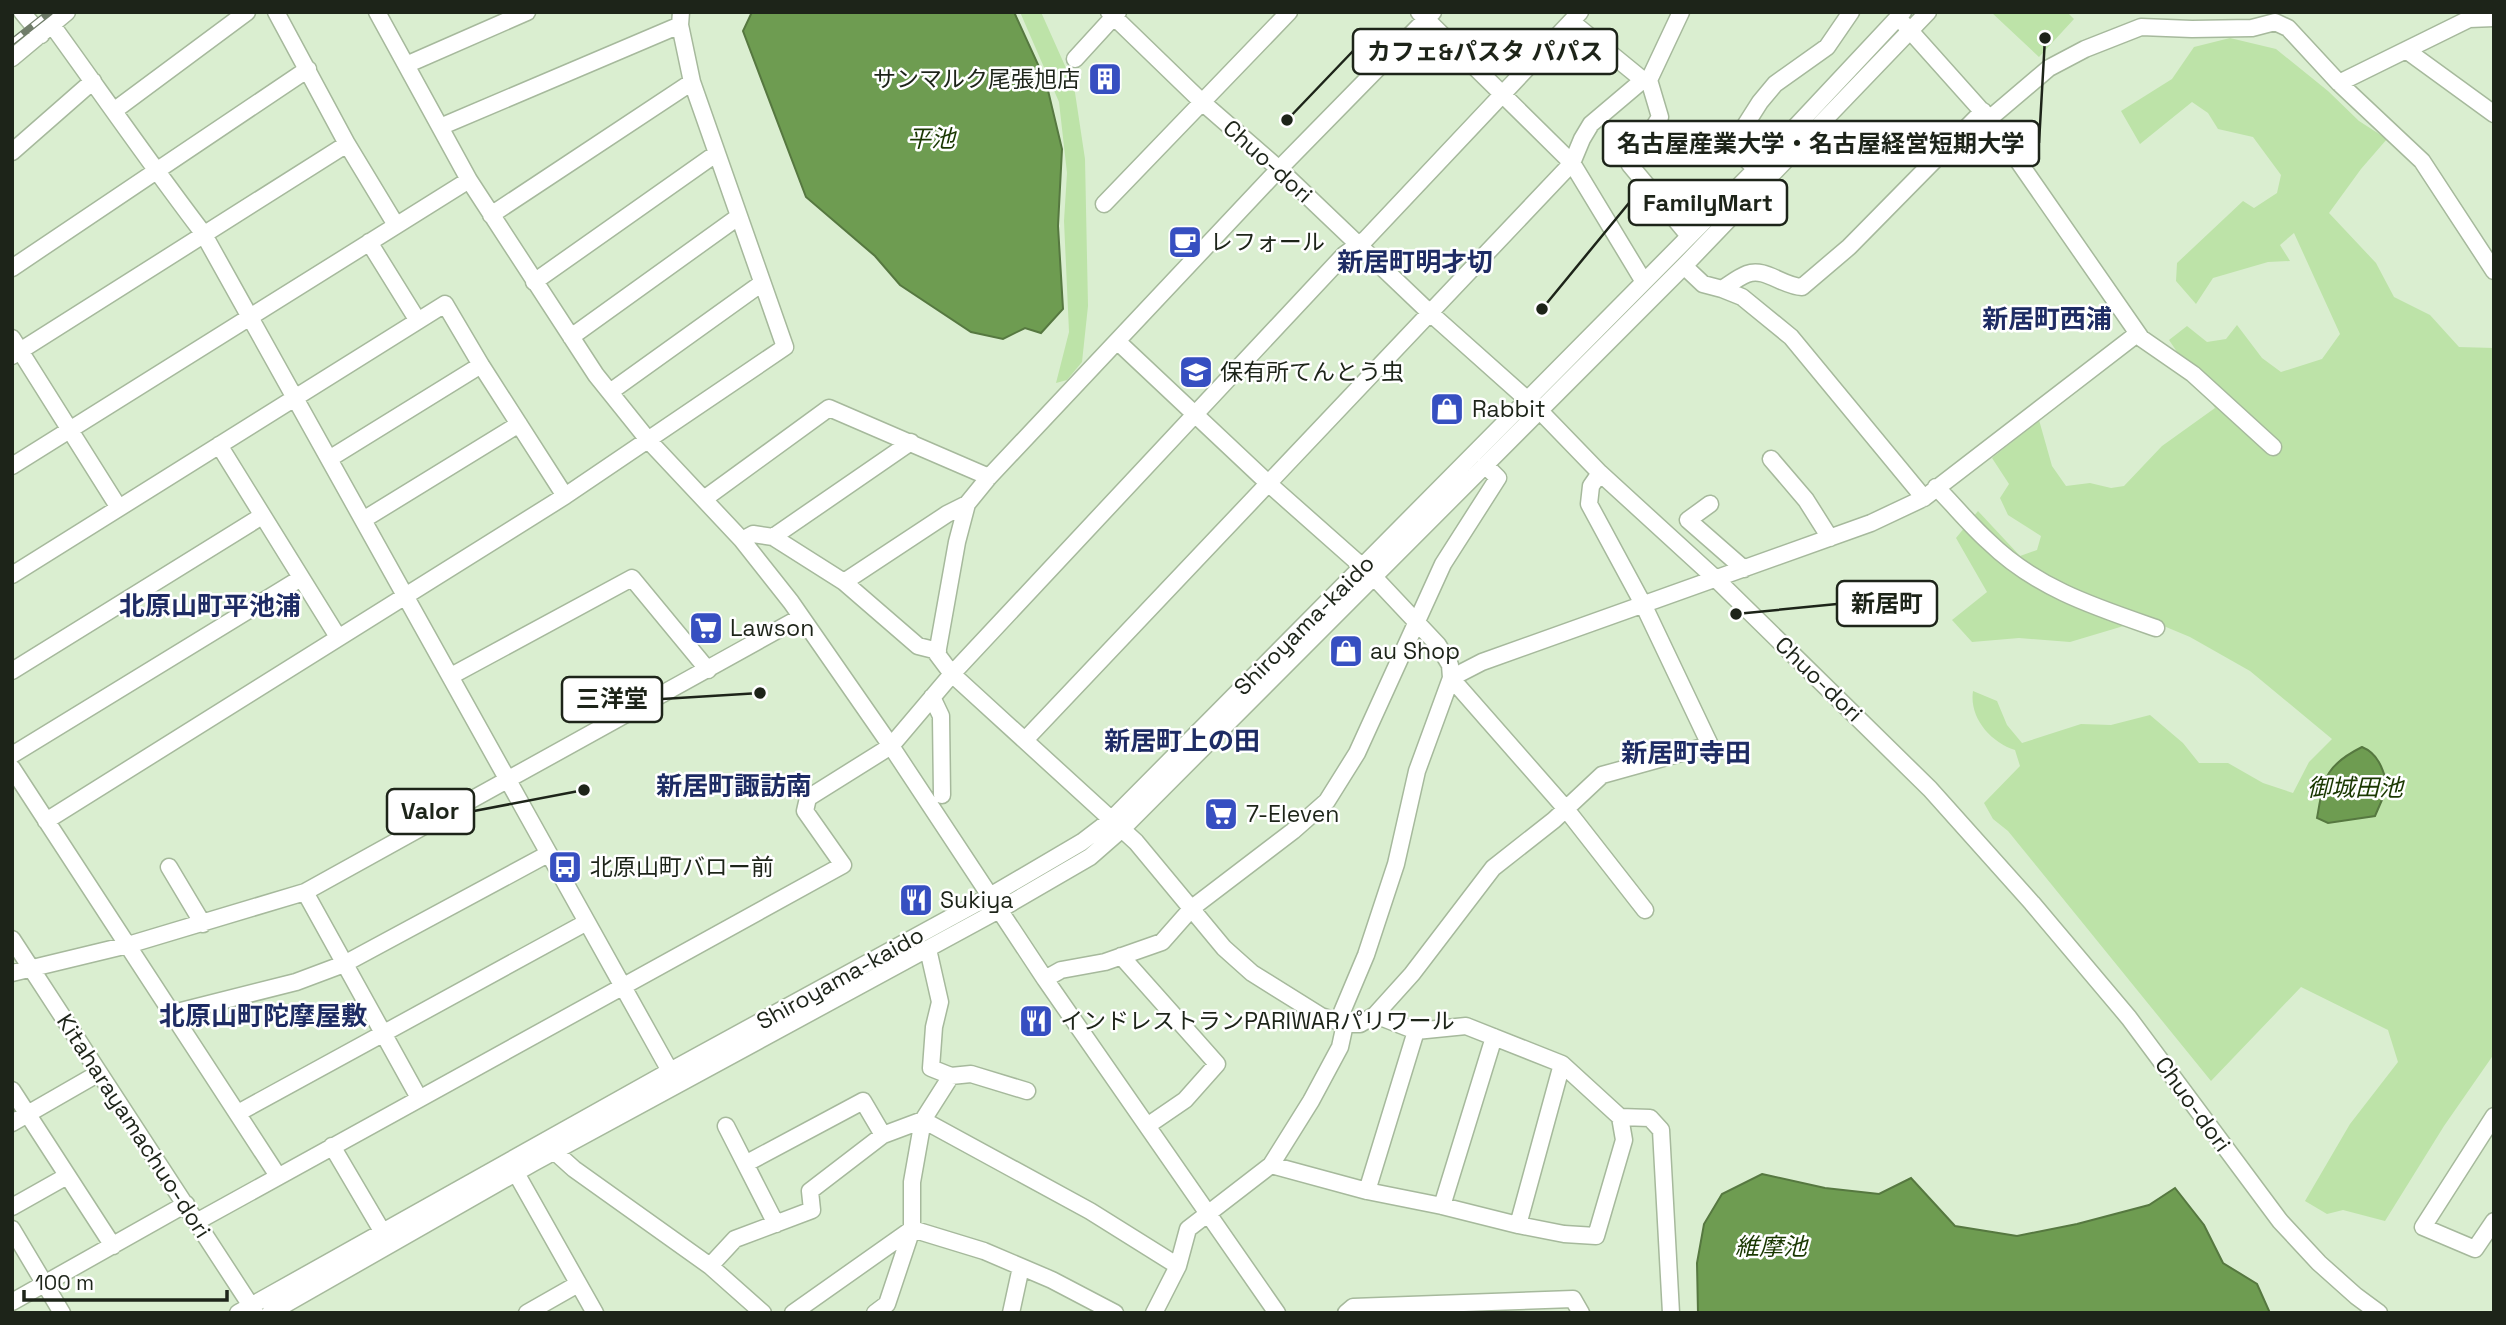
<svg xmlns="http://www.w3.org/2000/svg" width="2506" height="1325" viewBox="0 0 2506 1325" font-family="'Space Grotesk','Noto Sans JP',sans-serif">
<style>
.green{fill:#bde3a8}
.water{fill:#6e9c51;stroke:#567840;stroke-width:2}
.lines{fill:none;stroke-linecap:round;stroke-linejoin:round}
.minor-casing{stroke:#a6b99c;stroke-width:19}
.minor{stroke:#fff;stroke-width:16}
.rail-casing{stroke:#707d6a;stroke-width:7}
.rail{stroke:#fff;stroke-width:4.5;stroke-dasharray:13;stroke-linecap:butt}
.labels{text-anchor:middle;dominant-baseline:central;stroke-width:5;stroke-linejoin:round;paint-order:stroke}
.poi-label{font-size:23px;fill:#1d2419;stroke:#fff;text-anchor:start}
.street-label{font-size:23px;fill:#1d2419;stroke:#fff}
.water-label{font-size:24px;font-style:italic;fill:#193700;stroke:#fff}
.quarter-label{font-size:26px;font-weight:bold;fill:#1e2c64;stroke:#fff}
.leader{fill:none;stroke:#1d2419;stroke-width:2.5}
.callout-dot{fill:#1d2419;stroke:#fff;stroke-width:2.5}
.callout{fill:#fff;stroke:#1d2419;stroke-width:2.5}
.callout-label{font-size:24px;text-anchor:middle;font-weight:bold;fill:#1d2419}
</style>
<rect width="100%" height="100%" fill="#daeed0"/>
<path class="green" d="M1020,12H1041L1074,86L1085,159L1088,306L1082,362L1067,380L1056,383L1069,332L1064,221L1067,173L1059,102Z
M1991,12H2067L2074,19L2039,57Z
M2230,38L2276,49L2328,91L2359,121L2387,139L2361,169L2329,213L2376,263L2394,297L2430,315L2459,347L2494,348V1054L2444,1126L2385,1221L2343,1210L2327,1214L2305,1201L2350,1124L2398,1062L2388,1030L2301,987L2211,1081L2008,831L1993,819L1984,803L2020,766L2015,750C1990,742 1969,717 1973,691L1997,701L2007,725L2022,743L2081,724L2111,725L2150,715L2183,743L2199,763H2228L2263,783L2293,793L2309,762L2332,739L2250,671L2190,637L2147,619L2070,642L2019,638L1972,642L1952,620L1987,592L1956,538L1978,511L2020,556L2037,550L2041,536L2008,515L2000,498L2009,484L1992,458L2039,420L2052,466L2066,486L2090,483L2111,488L2124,486L2162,446L2215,408L2169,340L2187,326L2207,342L2226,339L2237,325L2262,358L2281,372L2322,359L2340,334L2294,233L2280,245L2290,261L2268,262L2213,278L2196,304L2176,281L2177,263L2243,201L2254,208L2277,193L2281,175L2253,137L2218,129L2208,113L2192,102L2140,144L2121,111L2172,79L2194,47Z"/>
<path class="water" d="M752,12H1014L1046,82L1062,149L1058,226L1063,309L1041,333L1025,328L1003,339L971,332L900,285L875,256L806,197L743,31Z
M2362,747C2379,754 2383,770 2388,786L2375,816L2328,823L2317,818C2324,779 2324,766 2362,747Z
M1762,1174L1825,1188L1879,1194L1911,1178L1955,1226L2017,1236L2077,1224L2149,1205L2175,1188L2204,1225L2223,1263L2257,1284L2270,1313H1698L1697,1263L1704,1224L1722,1194Z"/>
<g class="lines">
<g class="minor-casing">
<path id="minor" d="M22,12L41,35
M276,12L347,144L396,225
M377,12L469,180L596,375L649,441L742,540L791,602L891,746L1045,979L1277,1313
M1109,12L1202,102L1279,169L1429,312L1539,410L1600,473L1716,579L1930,789L2032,903L2129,1018L2280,1221L2319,1263L2356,1296L2379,1313
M1419,12L1572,163L1644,282
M1580,12L1366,239L1344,255L952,674L1136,842L1224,948L1252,973L1321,1016L1345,1024H1360L1375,1015L1412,974L1493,868L1554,820L1602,775L1710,745L1643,604L1589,504L1591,486L1600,473
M1681,12L1649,80L1660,117L1630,165L1689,236
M1572,22L1643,80H1649
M52,25C102,94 151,165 203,233L670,1071
M1905,25L1989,119L2141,338L2193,374L2273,447
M2406,50L2494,114
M12,58L67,12
M1075,59L1118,12
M406,65L527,12
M2339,83L2469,19L2494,18
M115,110L247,12
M1989,119L2049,68L2085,49L2141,27L2192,29L2252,28L2275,22L2288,28L2339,83L2422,161L2494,271
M440,127L680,25
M12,152L93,81
M1756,169L1732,146L1760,102L1775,84L1827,47L1851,12
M1104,204L1289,12
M491,215L692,82
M369,242L418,321
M1684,266L1703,284L1722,289C1730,284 1739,277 1747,274C1765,267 1782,286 1802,287L1849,247L1983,111
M12,268L308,69
M534,282L717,153
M1722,289L1742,297L1791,337L1924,498
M571,337L738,217
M12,338L119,508
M1117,341L1269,484L1374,577L1438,645L1450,665L1451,678L1417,771L1396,864L1366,955L1342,1012L1345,1024L1340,1047L1311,1101L1271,1165L1188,1229L1178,1266L1154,1313
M12,356L347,144
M610,392L762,283
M219,445L338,637
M329,459L481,365
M1771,459L1806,500L1830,538
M12,466L469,180
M1936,487C1954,505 1970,525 1989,542C2036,588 2095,607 2156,628
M704,499L829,408L989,477
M1710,504L1688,520L1744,569
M363,520L519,424
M773,537L911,442
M742,540L753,534L773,537L844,582L918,646L938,651
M12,575L445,304L481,365L565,496
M844,582L947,514L967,504
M12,671L262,516
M451,676L632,578L708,670
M1451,678L1482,662L1871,523L1924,498L2137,334
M1451,678L1566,809L1645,910
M932,697L941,716L942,795
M1025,740L1572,163L1582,139L1591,124L1643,80
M12,755L301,578
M12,768L278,1176
M46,821L565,496L785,347L692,82L680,25L681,12
M169,867L203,924
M305,892L419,1098
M12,939L255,1312
M1121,956L1217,1064L1185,1100L1147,1126
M12,973L128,945L305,892L801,617
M1045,979L1061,970L1105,962L1162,942L1192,908L1293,831L1327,801L1357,753L1443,564L1498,478L1485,465
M173,1013L296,982L344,964L548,854
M951,1076L971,1074L1027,1091
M12,1090L113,1246
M238,1113L587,922
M2494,1116L2423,1227L2475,1249L2494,1221
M1620,1117L1650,1118L1661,1130L1671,1313
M12,1123L99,1073
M726,1126L776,1224
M332,1146L382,1231
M554,1151L574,1169L710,1266L763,1313
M747,1163L863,1101L883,1135
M1271,1165L1367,1191L1442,1206L1518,1225L1564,1234L1596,1236L1624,1140L1620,1117L1562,1064L1466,1026L1416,1031L1375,1015
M516,1173L595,1313
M1367,1191L1416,1031
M1442,1206L1494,1037
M12,1207L67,1176
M198,1221L843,865L805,811L808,798L891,746L952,674L937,654L957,542L967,504L989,477L1279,169L1433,12
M1518,1225L1562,1064
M12,1229L62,1313
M912,1229L984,1251L1052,1280L1115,1313
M710,1266L735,1239L812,1210L810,1191L883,1135L923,1120L1090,1211L1178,1266
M12,1302L186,1204
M238,1313L670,1071L990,896L1082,842L1112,819L1756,169L1903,12
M270,1313L533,1163L999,910L1090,857L1122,829L1684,266L1928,12
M527,1313L578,1284
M793,1313L912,1229
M875,1313L887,1304L912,1229V1182L923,1120L951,1076L931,1068L934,1027L940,1002L928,949
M1011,1313L1021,1267
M1346,1313L1353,1307L1573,1299L1581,1313"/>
</g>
<use href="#minor" class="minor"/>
<g class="rail-casing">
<path id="rail" d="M12,42L50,12"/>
</g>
<use href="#rail" class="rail"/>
</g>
<defs>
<g id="building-square" transform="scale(1.75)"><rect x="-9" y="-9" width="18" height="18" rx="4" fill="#364fc1" stroke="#fff"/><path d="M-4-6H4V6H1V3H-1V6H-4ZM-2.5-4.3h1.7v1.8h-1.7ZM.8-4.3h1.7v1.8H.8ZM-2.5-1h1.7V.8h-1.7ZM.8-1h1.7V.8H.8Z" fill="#fff"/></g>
<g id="cafe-square" transform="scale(1.75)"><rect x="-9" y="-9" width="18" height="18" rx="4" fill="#364fc1" stroke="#fff"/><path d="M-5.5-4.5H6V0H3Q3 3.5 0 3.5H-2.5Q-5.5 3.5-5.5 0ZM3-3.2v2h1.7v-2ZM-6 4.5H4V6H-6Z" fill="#fff"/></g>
<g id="school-square" transform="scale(1.75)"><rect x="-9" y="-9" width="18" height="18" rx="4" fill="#364fc1" stroke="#fff"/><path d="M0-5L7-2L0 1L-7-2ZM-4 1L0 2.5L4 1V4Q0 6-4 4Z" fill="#fff"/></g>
<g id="shop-square" transform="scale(1.75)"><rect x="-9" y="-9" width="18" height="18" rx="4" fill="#364fc1" stroke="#fff"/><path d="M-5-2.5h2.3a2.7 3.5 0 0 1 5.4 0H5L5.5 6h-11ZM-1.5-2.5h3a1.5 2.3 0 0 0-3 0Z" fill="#fff"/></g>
<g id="supermarket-square" transform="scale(1.75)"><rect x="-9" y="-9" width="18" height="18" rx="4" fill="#364fc1" stroke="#fff"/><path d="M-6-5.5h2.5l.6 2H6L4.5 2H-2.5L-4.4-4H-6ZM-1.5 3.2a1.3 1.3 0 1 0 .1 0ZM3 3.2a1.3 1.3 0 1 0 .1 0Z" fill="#fff"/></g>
<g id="bus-square" transform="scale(1.75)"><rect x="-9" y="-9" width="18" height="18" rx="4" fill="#364fc1" stroke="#fff"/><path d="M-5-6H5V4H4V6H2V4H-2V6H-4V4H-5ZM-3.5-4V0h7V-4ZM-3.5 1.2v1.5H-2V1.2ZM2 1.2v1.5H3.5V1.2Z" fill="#fff"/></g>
<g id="restaurant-square" transform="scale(1.75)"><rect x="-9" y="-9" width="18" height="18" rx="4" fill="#364fc1" stroke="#fff"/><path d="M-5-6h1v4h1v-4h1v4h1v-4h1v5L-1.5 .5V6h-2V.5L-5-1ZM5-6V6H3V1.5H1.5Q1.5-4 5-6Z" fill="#fff"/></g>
</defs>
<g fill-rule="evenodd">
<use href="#building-square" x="1105" y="79"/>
<use href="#cafe-square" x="1185" y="242"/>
<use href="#school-square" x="1196" y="372"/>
<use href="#shop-square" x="1447" y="409"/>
<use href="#supermarket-square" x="706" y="628"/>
<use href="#shop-square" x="1346" y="651"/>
<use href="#supermarket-square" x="1221" y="814"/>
<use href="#bus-square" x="565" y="867"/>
<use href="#restaurant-square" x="916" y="900"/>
<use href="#restaurant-square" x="1036" y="1021"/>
</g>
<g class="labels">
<g class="poi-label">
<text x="1080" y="79" text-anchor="end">サンマルク尾張旭店</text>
<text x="1210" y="242">レフォール</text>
<text x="1220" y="372">保有所てんとう虫</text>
<text x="1472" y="409">Rabbit</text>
<text x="730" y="628">Lawson</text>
<text x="1370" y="651">au Shop</text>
<text x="1246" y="814">7-Eleven</text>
<text x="590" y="867">北原山町バロー前</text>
<text x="940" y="900">Sukiya</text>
<text x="1060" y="1021">インドレストランPARIWARパリワール</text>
</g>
<g class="street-label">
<text transform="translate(1268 161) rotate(42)">Chuo-dori</text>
<text transform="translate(1304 625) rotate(-45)">Shiroyama-kaido</text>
<text transform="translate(1819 679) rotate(44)">Chuo-dori</text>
<text transform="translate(840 978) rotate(-29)">Shiroyama-kaido</text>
<text transform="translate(2193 1104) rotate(54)">Chuo-dori</text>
<text transform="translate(134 1126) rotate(57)">Kitaharayamachuo-dori</text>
</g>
<g class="water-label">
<text x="931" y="138">平池</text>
<text x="2355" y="787">御城田池</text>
<text x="1771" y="1246">維摩池</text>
</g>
<g class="quarter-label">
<text x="1415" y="262">新居町明才切</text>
<text x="2047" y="319">新居町西浦</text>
<text x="210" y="606">北原山町平池浦</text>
<text x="1182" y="741">新居町上の田</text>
<text x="1686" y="753">新居町寺田</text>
<text x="734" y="786">新居町諏訪南</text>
<text x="263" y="1016">北原山町陀摩屋敷</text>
</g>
</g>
<path class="leader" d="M1287 120L1353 51M2045 38L2039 143M1542 309L1629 203M1736 614L1837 604M760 693L662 699M584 790L474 811"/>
<g class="callout-dot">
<circle cx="1287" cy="120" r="7"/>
<circle cx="2045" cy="38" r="7"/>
<circle cx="1542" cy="309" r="7"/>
<circle cx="1736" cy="614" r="7"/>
<circle cx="760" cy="693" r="7"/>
<circle cx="584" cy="790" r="7"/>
</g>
<g class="callout">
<rect x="1353" y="29" width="264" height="45" rx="7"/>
<rect x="1603" y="121" width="436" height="45" rx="7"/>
<rect x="1629" y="180" width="158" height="45" rx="7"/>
<rect x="1837" y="581" width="100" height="45" rx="7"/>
<rect x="562" y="677" width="100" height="45" rx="7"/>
<rect x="387" y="789" width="87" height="45" rx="7"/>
</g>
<g class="callout-label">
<text x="1485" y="60">カフェ&amp;パスタ パパス</text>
<text x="1821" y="152">名古屋産業大学・名古屋経営短期大学</text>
<text x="1708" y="211">FamilyMart</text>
<text x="1887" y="612">新居町</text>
<text x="612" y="707">三洋堂</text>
<text x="430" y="819">Valor</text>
</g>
<rect width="2506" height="1325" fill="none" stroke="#1d2419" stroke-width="28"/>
<path d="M24 1290v10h203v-10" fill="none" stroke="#1d2419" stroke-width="3.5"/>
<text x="35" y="1290" font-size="21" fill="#1d2419" stroke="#ffffff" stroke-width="5" paint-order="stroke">100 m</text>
</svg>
